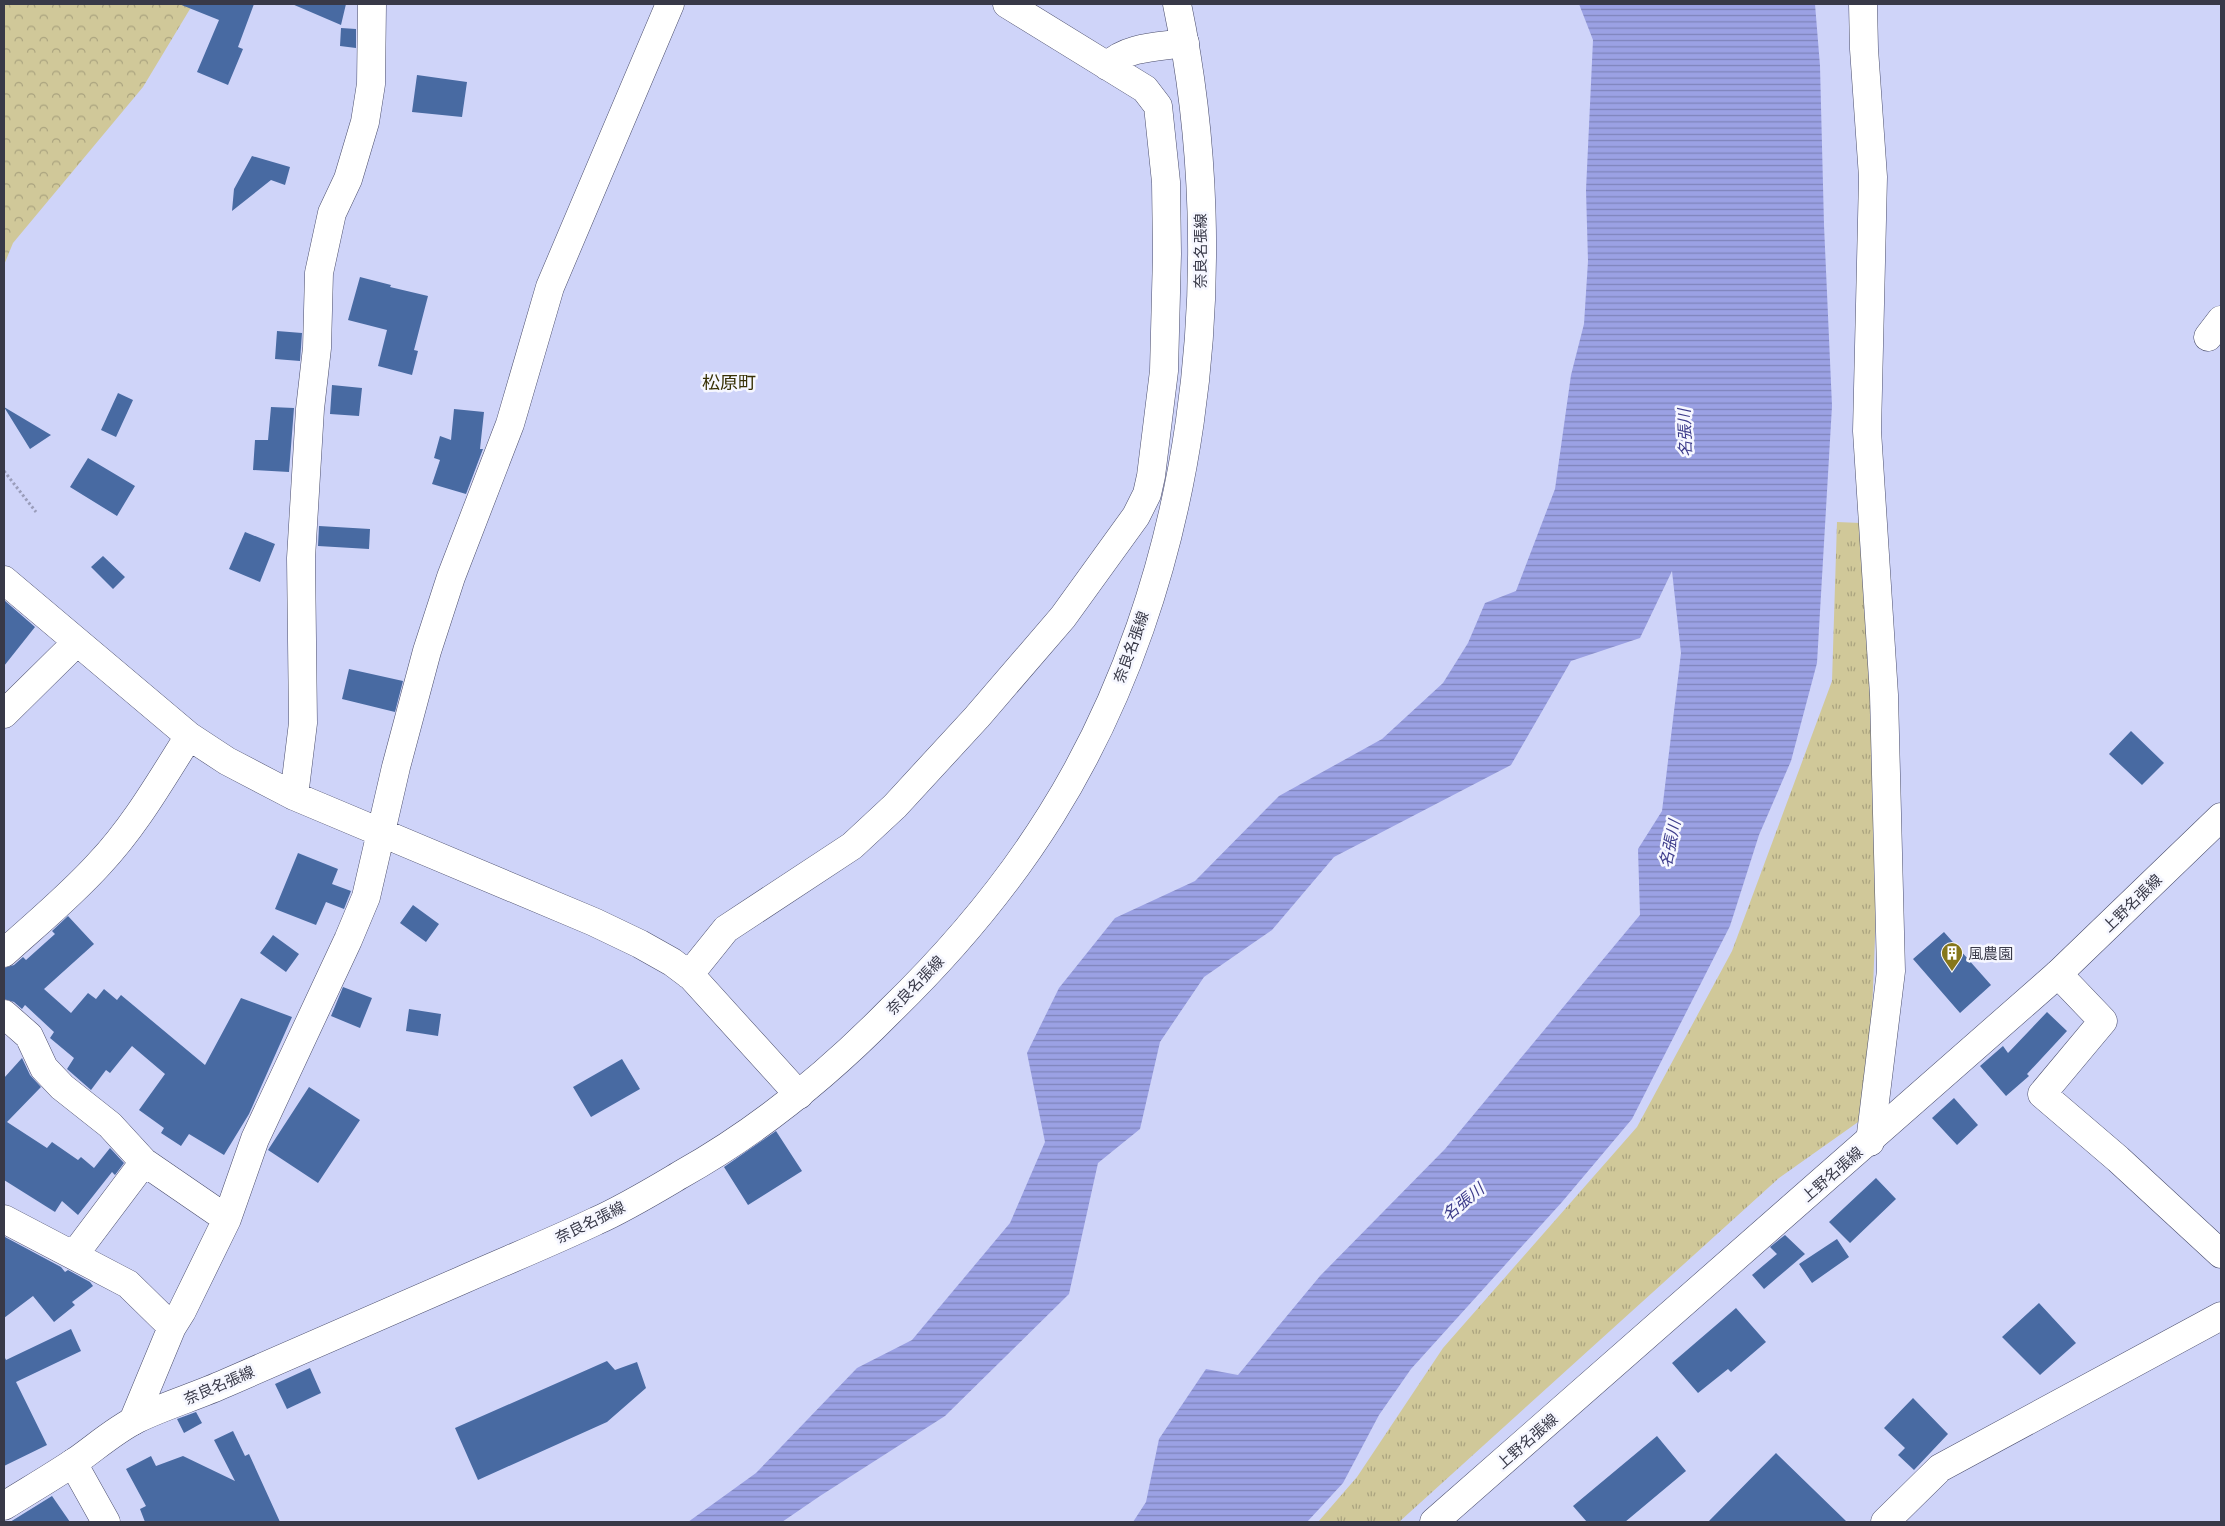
<svg xmlns="http://www.w3.org/2000/svg" width="2225" height="1526" viewBox="0 0 2225 1526" font-family="'Public Sans','Noto Sans JP',sans-serif">
<style>
.grass{fill:url(#grass-tufts)}
.forest{fill:url(#forest-crowns)}
.water{fill:url(#water-rules)}
.building{fill:#486aa2}
.lines{fill:none;stroke-linecap:round;stroke-linejoin:round}
.minor-casing{stroke:#4a4d6c;stroke-width:29}
.major-casing{stroke:#4a4d6c;stroke-width:29}
.path{stroke:#9a9dbb;stroke-width:3;stroke-dasharray:2.5 2.5;stroke-linecap:butt}
.minor{stroke:#fff;stroke-width:28}
.major{stroke:#fff;stroke-width:28}
.labels{text-anchor:middle;dominant-baseline:central;stroke-width:5;stroke-linejoin:round;paint-order:stroke}
.street-label{font-size:15px;fill:#383948;stroke:#f6f7ff}
.poi-label{font-size:15px;fill:#383948;stroke:#f6f7ff;text-anchor:start}
.water-label{font-size:16px;font-style:italic;fill:#3d3c8b;stroke:#f6f7ff}
.quarter-label{font-size:18px;fill:#383105;stroke:#f6f7ff}
</style>
<defs>
<pattern id="grass-tufts" width="24" height="20" patternUnits="userSpaceOnUse" patternTransform="scale(1.25)"><rect width="24" height="20" fill="#d0c899"/><path d="M3 7l-1-3M5 7V3M7 7l1-3M15 17l-1-3M17 17v-4M19 17l1-3" fill="none" stroke="#aaa37f"/></pattern>
<pattern id="forest-crowns" width="20" height="18" patternUnits="userSpaceOnUse" patternTransform="scale(1.25)"><rect width="20" height="18" fill="#d0c899"/><path d="M2 6a3 3 0 1 1 6 0M12 15a3 3 0 1 1 6 0" fill="none" stroke="#aaa37f"/></pattern>
<pattern id="water-rules" width="6" height="5" patternUnits="userSpaceOnUse" patternTransform="scale(1.25)"><rect width="6" height="5" fill="#9ba1e4"/><path d="M0 2.5h6" fill="none" stroke="#7f84bb"/></pattern>
</defs>
<rect width="100%" height="100%" fill="#cfd4f9"/>
<path class="grass" d="M1837,522L1861,523L1871,655L1876,912L1868,1115L1779,1178L1399,1522H1318L1357,1477L1443,1348L1637,1127L1732,951L1832,681Z"/>
<path class="forest" d="M4,4H193L143,87L13,243L4,265Z"/>
<path class="water" d="M1579,4H1815L1820,66L1824,225L1832,406L1817,663L1791,761L1759,835L1730,926L1632,1119L1562,1202L1411,1369L1379,1415L1343,1483L1307,1522H1133L1146,1502L1159,1439L1206,1369L1238,1375L1320,1276L1445,1149L1640,915L1638,849L1662,811L1681,653L1672,571L1640,638L1571,661L1511,765L1334,857L1272,930L1204,977L1160,1042L1140,1129L1098,1163L1069,1294L945,1416L820,1496L782,1522H688L756,1473L857,1368L912,1340L1010,1223L1045,1142L1027,1053L1059,988L1115,918L1195,881L1279,796L1382,739L1443,683L1468,643L1485,603L1516,591L1555,489L1571,375L1584,324L1588,261L1586,190L1593,40Z"/>
<path class="building" d="M179,4H254L238,47L243,49L228,85L197,72L219,20Z
M292,4H346L341,25Z
M341,28L356,29V48L340,46Z
M417,75L467,82L462,117L412,112Z
M252,156L290,167L285,185L271,180L232,211L234,189Z
M360,277L391,285L390,287L428,296L414,350L418,351L412,375L378,366L387,330L348,320Z
M277,331L302,333L300,361L275,359Z
M332,385L362,388L359,416L330,414Z
M118,393L133,400L116,437L101,430Z
M4,407L51,435L30,449Z
M271,407L294,408L289,472L253,470L255,440H268Z
M454,409L484,412L480,449H483L466,494L432,484L440,460L434,458L440,436L451,440Z
M88,458L135,486L117,516L70,487Z
M319,526L370,529L369,549L318,546Z
M245,532L275,544L260,582L229,569Z
M103,556L125,577L113,589L91,567Z
M4,600L35,627L4,666Z
M349,669L403,681L395,712L342,699Z
M2131,731L2164,763L2142,785L2109,754Z
M298,853L338,869L332,884L351,891L344,909L326,902L316,925L275,909Z
M413,905L439,924L426,942L400,923Z
M68,916L94,944L44,989L71,1013L88,993L96,999L104,989L117,1000L121,995L205,1065L241,998L292,1017L249,1114L224,1155L189,1134L181,1146L161,1133L164,1128L139,1110L165,1074L132,1046L110,1073L106,1070L91,1090L67,1069L74,1058L50,1038L54,1032L25,1005L22,1009L14,1002L4,999V968L14,965L23,957L26,960L55,934L52,931Z
M1944,932L1991,985L1960,1013L1913,959Z
M273,935L299,954L286,972L260,953Z
M343,987L372,998L360,1028L331,1016Z
M409,1009L441,1014L438,1036L406,1031Z
M2047,1012L2067,1031L2027,1074L2029,1076L2006,1096L1980,1066L2003,1046L2008,1053Z
M22,1058L30,1075L41,1087L7,1122L47,1148L52,1142L78,1160L81,1157L94,1168L110,1148L124,1163L115,1175L112,1172L78,1215L62,1201L55,1212L4,1180V1078Z
M622,1059L640,1089L591,1117L573,1087Z
M309,1087L360,1120L318,1183L268,1150Z
M1954,1098L1978,1125L1957,1145L1932,1118Z
M776,1131L802,1171L748,1205L724,1167Z
M1876,1178L1896,1199L1850,1243L1829,1222Z
M1785,1235L1805,1254L1764,1289L1752,1275L1777,1254L1770,1247Z
M5,1237L61,1267L65,1272L68,1270L90,1282L93,1286L72,1302L75,1305L54,1322L33,1296L4,1318Z
M1837,1239L1849,1257L1812,1283L1799,1264Z
M2039,1303L2076,1343L2040,1375L2002,1337Z
M1736,1308L1766,1342L1731,1372L1728,1369L1698,1393L1672,1363Z
M71,1329L81,1351L16,1382L47,1445L4,1466V1356L6,1360Z
M607,1361L615,1370L637,1362L646,1388L607,1422L478,1480L455,1428Z
M310,1368L321,1393L287,1409L275,1384Z
M1913,1398L1948,1434L1914,1470L1898,1455L1905,1448L1884,1428Z
M196,1412L202,1423L184,1433L177,1419Z
M233,1431L245,1456L249,1454L280,1522H145L140,1509L146,1506L126,1469L151,1456L156,1466L183,1456L235,1481L214,1440Z
M1657,1436L1686,1471L1625,1522H1587L1573,1506Z
M1776,1453L1847,1522H1708Z
M52,1496L70,1522H10Z"/>
<g class="lines">
<g class="minor-casing">
<path id="minor" d="M1863,4L1864,49L1873,177L1867,431L1884,695L1891,971L1870,1142
M1107,66C1127,46 1158,47 1185,43
M2208,337L2221,320
M4,580L189,736L227,761L294,796L594,922L640,944L672,962L692,977L799,1095
M4,714L77,642
M294,796L303,723L301,558L310,409L317,348L319,273L332,213L348,179L365,122L371,84L372,4
M4,953C36,924 70,896 99,864C135,826 161,780 189,736
M2058,974L2103,1021L2042,1094L2118,1159L2221,1254
M689,975L726,929L852,846L895,806L977,717L1063,617L1136,516L1147,494L1151,476L1164,371L1167,254L1166,182L1158,106L1145,89L1007,4
M4,1014L29,1036L44,1068L62,1087L110,1125L144,1162L227,1219
M4,1219L128,1284L172,1327
M74,1255L144,1162
M133,1421L172,1327L182,1311L227,1219L255,1139L348,940L366,897L396,767L427,651L451,577L510,424L550,287L670,4
M73,1463L106,1522
M1885,1522L1940,1468L2221,1316"/>
</g>
<g class="major-casing">
<path id="major" d="M4,1506C28,1491 52,1477 76,1461C96,1447 115,1430 137,1419C166,1405 197,1396 226,1383C304,1349 382,1315 460,1281C505,1261 552,1242 596,1221C625,1208 653,1191 680,1175C757,1132 827,1075 889,1012C950,953 1006,887 1051,815C1197,582 1233,271 1177,4
M1434,1522L2058,974L2221,817"/>
</g>
<path class="path" d="M4,471L36,512"/>
<use href="#minor" class="minor"/>
<use href="#major" class="major"/>
</g>
<defs>
<g id="building-pin" transform="scale(1.125)"><path d="M0 17L-7.5 6A9.5 9.5 0 1 1 7.5 6Z" fill="#86771b" stroke="#f6f7ff"/><path d="M-4-6H4V6H1V3H-1V6H-4ZM-2.5-4.3h1.7v1.8h-1.7ZM.8-4.3h1.7v1.8H.8ZM-2.5-1h1.7V.8h-1.7ZM.8-1h1.7V.8H.8Z" fill="#fff"/></g>
</defs>
<g fill-rule="evenodd">
<use href="#building-pin" x="1952" y="953"/>
</g>
<g class="labels">
<g class="street-label">
<text transform="translate(1200 251) rotate(-90)">奈良名張線</text>
<text transform="translate(1131 647) rotate(-70)">奈良名張線</text>
<text transform="translate(2132 903) rotate(-44)">上野名張線</text>
<text transform="translate(915 985) rotate(-46)">奈良名張線</text>
<text transform="translate(1832 1174) rotate(-41)">上野名張線</text>
<text transform="translate(590 1222) rotate(-26)">奈良名張線</text>
<text transform="translate(219 1385) rotate(-23)">奈良名張線</text>
<text transform="translate(1527 1441) rotate(-41)">上野名張線</text>
</g>
<g class="poi-label">
<text x="1968" y="953">風農園</text>
</g>
<g class="water-label">
<text transform="translate(1685 433) rotate(-92)">名張川</text>
<text transform="translate(1670 844) rotate(-78)">名張川</text>
<text transform="translate(1463 1202) rotate(-39)">名張川</text>
</g>
<g class="quarter-label">
<text x="729" y="382">松原町</text>
</g>
</g>
<rect width="2225" height="1526" fill="none" stroke="#383948" stroke-width="10"/>
</svg>
